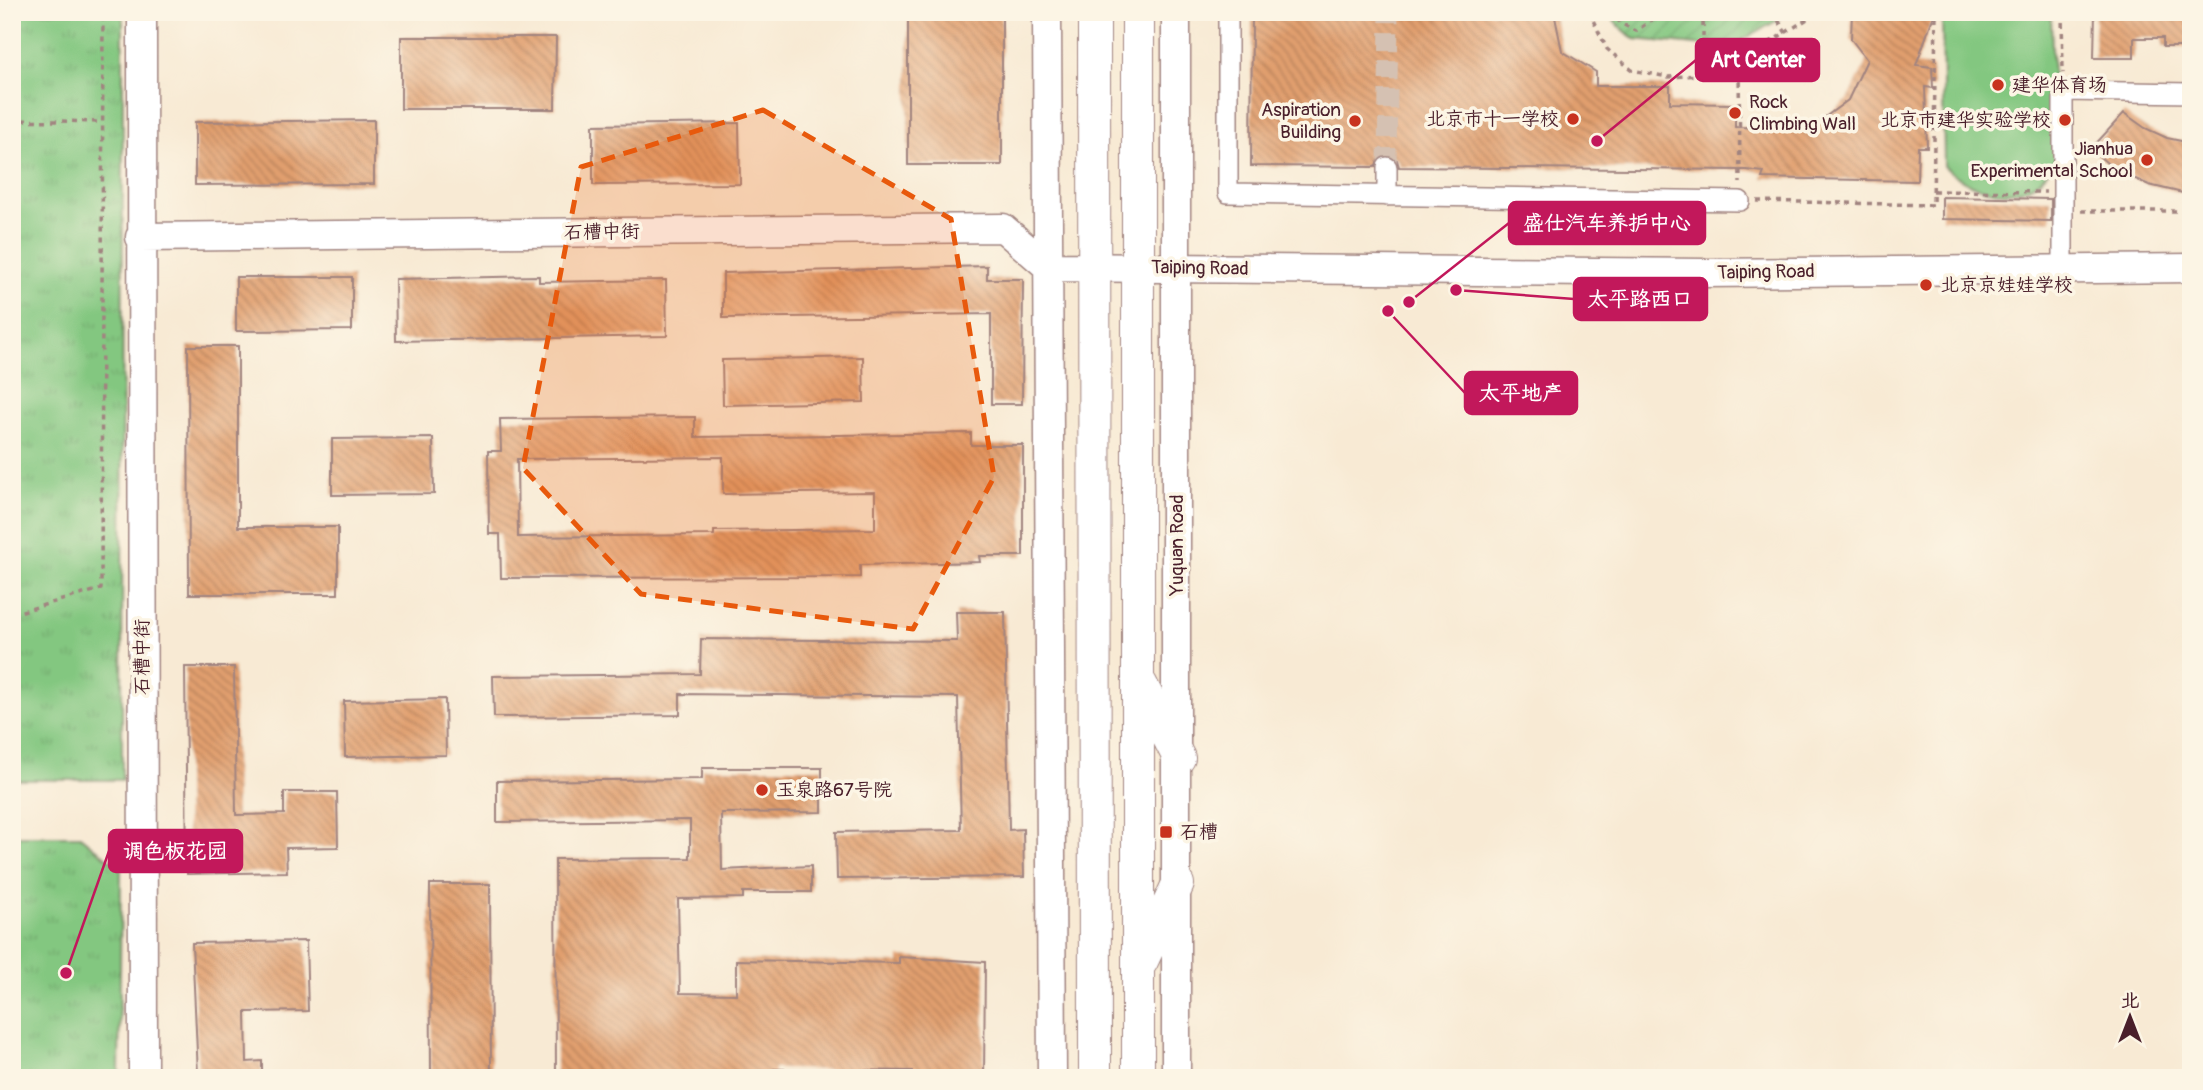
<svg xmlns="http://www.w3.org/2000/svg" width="2203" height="1090" viewBox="0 0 2203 1090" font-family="Pangolin,'LXGW WenKai TC',sans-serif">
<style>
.grass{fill:#83c780;stroke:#667356;stroke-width:2}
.park{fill:url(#park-tufts);stroke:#667356;stroke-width:2}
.garden{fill:url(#garden-furrows);stroke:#667356;stroke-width:2}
.building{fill:url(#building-back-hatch);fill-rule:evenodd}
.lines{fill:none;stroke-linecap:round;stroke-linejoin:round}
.street-tunnel{stroke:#d5c1b2;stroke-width:19;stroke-dasharray:19 10;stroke-linecap:butt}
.street-casing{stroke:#a18480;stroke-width:22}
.secondary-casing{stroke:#a18480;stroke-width:31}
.primary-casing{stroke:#a18480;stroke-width:34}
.path{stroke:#a18480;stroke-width:3.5;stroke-dasharray:5 5;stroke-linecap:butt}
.street{stroke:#fff;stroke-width:19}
.secondary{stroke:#fff;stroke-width:28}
.primary{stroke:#fff;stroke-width:32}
.marked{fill:#e8590c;fill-opacity:0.2;stroke:#e8590c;stroke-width:5;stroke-dasharray:14 9;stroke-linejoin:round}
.poi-dot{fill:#c8321e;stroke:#fcf5e5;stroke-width:2.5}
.labels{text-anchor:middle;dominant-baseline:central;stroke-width:7;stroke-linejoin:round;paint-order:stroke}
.poi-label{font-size:19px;fill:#4a1f2b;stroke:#fcf5e5;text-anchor:start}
.street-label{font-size:19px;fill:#4a1f2b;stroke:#fcf5e5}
.leader{fill:none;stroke:#c2185b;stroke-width:2.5}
.callout-dot{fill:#c2185b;stroke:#fcf5e5;stroke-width:2.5}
.callout{fill:#c2185b;stroke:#c2185b;stroke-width:2.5}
.callout-label{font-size:21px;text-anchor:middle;font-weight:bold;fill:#fff}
</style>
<defs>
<pattern id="park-tufts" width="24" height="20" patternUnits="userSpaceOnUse" patternTransform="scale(1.75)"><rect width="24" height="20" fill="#83c780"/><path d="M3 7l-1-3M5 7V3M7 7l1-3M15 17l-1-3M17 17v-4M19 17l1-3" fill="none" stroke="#73aa6f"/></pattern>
<pattern id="garden-furrows" width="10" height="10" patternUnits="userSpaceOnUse" patternTransform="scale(1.75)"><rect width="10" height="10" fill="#83c780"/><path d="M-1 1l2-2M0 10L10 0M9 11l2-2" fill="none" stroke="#73aa6f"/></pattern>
<pattern id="building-back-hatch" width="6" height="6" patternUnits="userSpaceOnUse" patternTransform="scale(1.75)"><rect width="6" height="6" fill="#e19f6e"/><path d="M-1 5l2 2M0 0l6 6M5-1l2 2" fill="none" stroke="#b8815b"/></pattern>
</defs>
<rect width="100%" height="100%" fill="#fcf5e5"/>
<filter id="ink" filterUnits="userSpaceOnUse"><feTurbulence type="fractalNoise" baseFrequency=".0143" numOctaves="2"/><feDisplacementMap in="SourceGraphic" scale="14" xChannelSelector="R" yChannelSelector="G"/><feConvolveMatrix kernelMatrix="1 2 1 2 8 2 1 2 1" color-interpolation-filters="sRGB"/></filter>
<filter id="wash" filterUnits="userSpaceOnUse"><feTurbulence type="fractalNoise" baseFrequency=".00686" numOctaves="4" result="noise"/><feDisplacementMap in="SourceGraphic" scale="28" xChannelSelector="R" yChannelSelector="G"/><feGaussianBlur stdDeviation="1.57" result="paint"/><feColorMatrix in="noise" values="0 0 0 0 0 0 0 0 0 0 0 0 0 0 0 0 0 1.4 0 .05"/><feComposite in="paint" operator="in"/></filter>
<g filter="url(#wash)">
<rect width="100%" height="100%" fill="#f8ead4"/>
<path class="grass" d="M1942,12H2051L2055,158C2033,207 1978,198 1944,166Z"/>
<path class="park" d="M12,12H123L122,780H12Z
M12,836H80L121,869L119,1078H12Z"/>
<path class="garden" d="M1610,12H1784L1778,20L1728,48L1634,39L1616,23Z"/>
<g id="blocks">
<path class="building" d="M908,12H1002V165H908Z
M1252,12H1554L1562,51L1596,72V86H1670V103L1735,104V127L1809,129L1848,100L1867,60L1851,39L1852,12H1935L1916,65L1932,67L1933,88L1925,87L1927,147H1918L1917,181L1762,178L1764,172L1746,170L1399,167L1397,160L1388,155L1380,157L1375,167L1251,166Z
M2095,12H2191V47H2163V38H2134V58H2094Z
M401,37H556L555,109H401Z
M2124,113L2145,128L2167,138L2191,143V195L2149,185L2115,170L2091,149Z
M374,120V184L195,185V122Z
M739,123L740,184L593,185V125Z
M1942,197L2051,199V221L1942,219Z
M987,266V279H1023L1022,404H991V314L723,318V273Z
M539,276V282L666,280L667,336L396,341L395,279Z
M236,277H352V330L236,331Z
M188,346H238V527H338V594H189Z
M863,357L864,402L723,405L722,360Z
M695,417V437L971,433V445H1023V556H979L980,562L860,565V577L501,578L500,534H489L488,451H501L500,419ZM723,457V494L875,492V529L714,531V535L518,537L517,459Z
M433,438L434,494L332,495V439Z
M956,612H1005L1009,830L1023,829L1024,877L837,879L836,832L961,830L958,697L680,694V715L494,717L493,676L700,674L701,639L957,641Z
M185,667H234L236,815L284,814V792H337L338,847L286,848L287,872L187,874Z
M445,699L446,755L345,757L344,701Z
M702,768H822V812L721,813L722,870L811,866V892H743V898L678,899L680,993L736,994V960L899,963V957L985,962L984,1078H912V1071L774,1069V1078L556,1076L555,859L690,858V820L497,822V781L702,779Z
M430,884H490L491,1078H431Z
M306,941L308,1011L246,1012L247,1062L262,1061V1078H211V1074H198L192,943Z"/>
</g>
</g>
<g filter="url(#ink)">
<use href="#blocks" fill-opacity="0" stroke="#a18480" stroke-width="2"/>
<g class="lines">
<path class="street-tunnel" d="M1387,167L1389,12"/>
<g class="street-casing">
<path id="street" d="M1228,12V193L1740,201
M1387,196V167
M2063,268V91L2191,93"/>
</g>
<g class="secondary-casing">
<path id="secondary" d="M142,12L143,1078
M1047,12L1052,1078
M1176,12V1078
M140,237L1003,228L1048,267L1704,273L2191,268"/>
</g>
<g class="primary-casing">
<path id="primary" d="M1094,12L1095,1078
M1138,12V1078
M1141,684L1179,758
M1142,961L1178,884"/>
</g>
<path class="path" d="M1589,12L1607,49L1632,70L1668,77L1718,74L1819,12
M1703,12V75
M1773,12L1786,33
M2062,12L2063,73
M1591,18L1615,13L1620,23L1636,31L1654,18L1657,12
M1739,61L1740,183
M12,120L102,122
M1933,191L2046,192
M1757,201L1933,205L1936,12
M2081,211H2191
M12,614L101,589L103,12"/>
<use href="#street" class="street"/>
<use href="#secondary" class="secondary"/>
<use href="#primary" class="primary"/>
</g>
</g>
<path class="marked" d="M763,110L951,219L994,477L913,629L641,594L523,468L581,167Z"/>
<g class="poi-dot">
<circle cx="1998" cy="85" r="7"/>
<circle cx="1735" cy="113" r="7"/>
<circle cx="1573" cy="119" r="7"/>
<circle cx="2065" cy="120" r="7"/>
<circle cx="1355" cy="121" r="7"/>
<circle cx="2147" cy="160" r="7"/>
<circle cx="1926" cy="285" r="7"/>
<circle cx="762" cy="790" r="7"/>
<rect x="1159" y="825" width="14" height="14" rx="3.5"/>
</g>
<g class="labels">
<g class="poi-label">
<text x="2012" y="85">建华体育场</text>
<text x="1749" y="102">Rock<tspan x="1749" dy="22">Climbing Wall</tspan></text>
<text x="1341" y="110" text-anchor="end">Aspiration<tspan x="1341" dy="22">Building</tspan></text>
<text x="1559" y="119" text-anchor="end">北京市十一学校</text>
<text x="2051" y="120" text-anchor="end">北京市建华实验学校</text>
<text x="2133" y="149" text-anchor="end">Jianhua<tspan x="2133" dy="22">Experimental School</tspan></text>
<text x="1940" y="285">北京京娃娃学校</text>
<text x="776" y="790">玉泉路67号院</text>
<text x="1180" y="832">石槽</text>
</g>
<g class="street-label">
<text transform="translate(602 232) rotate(-1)">石槽中街</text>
<text transform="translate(1200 268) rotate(1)">Taiping Road</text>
<text transform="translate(1766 272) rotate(-1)">Taiping Road</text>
<text transform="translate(1177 545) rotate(-90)">Yuquan Road</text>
<text transform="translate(142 657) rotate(-90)">石槽中街</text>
</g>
</g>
<path class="leader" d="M1597 141L1696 60M1409 302L1509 223M1456 290L1574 299M1388 311L1465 393M66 973L109 851"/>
<g class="callout-dot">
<circle cx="1597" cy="141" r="7"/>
<circle cx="1409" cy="302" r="7"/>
<circle cx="1456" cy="290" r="7"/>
<circle cx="1388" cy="311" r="7"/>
<circle cx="66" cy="973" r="7"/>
</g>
<g class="callout">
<rect x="1696" y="39" width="123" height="42" rx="7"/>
<rect x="1509" y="202" width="196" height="42" rx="7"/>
<rect x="1574" y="278" width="133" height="42" rx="7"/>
<rect x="1465" y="372" width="112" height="42" rx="7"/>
<rect x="109" y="830" width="133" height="42" rx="7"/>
</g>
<g class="callout-label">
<text x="1758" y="67">Art Center</text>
<text x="1607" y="230">盛仕汽车养护中心</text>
<text x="1640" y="306">太平路西口</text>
<text x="1521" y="400">太平地产</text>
<text x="175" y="858">调色板花园</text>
</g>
<rect width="2203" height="1090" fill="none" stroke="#fcf5e5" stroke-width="42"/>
<g transform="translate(2130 1017)" stroke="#fcf5e5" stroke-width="5" paint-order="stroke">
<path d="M0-5L12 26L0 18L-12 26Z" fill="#4a1f2b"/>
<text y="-10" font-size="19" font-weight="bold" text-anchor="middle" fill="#4a1f2b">北</text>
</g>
</svg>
